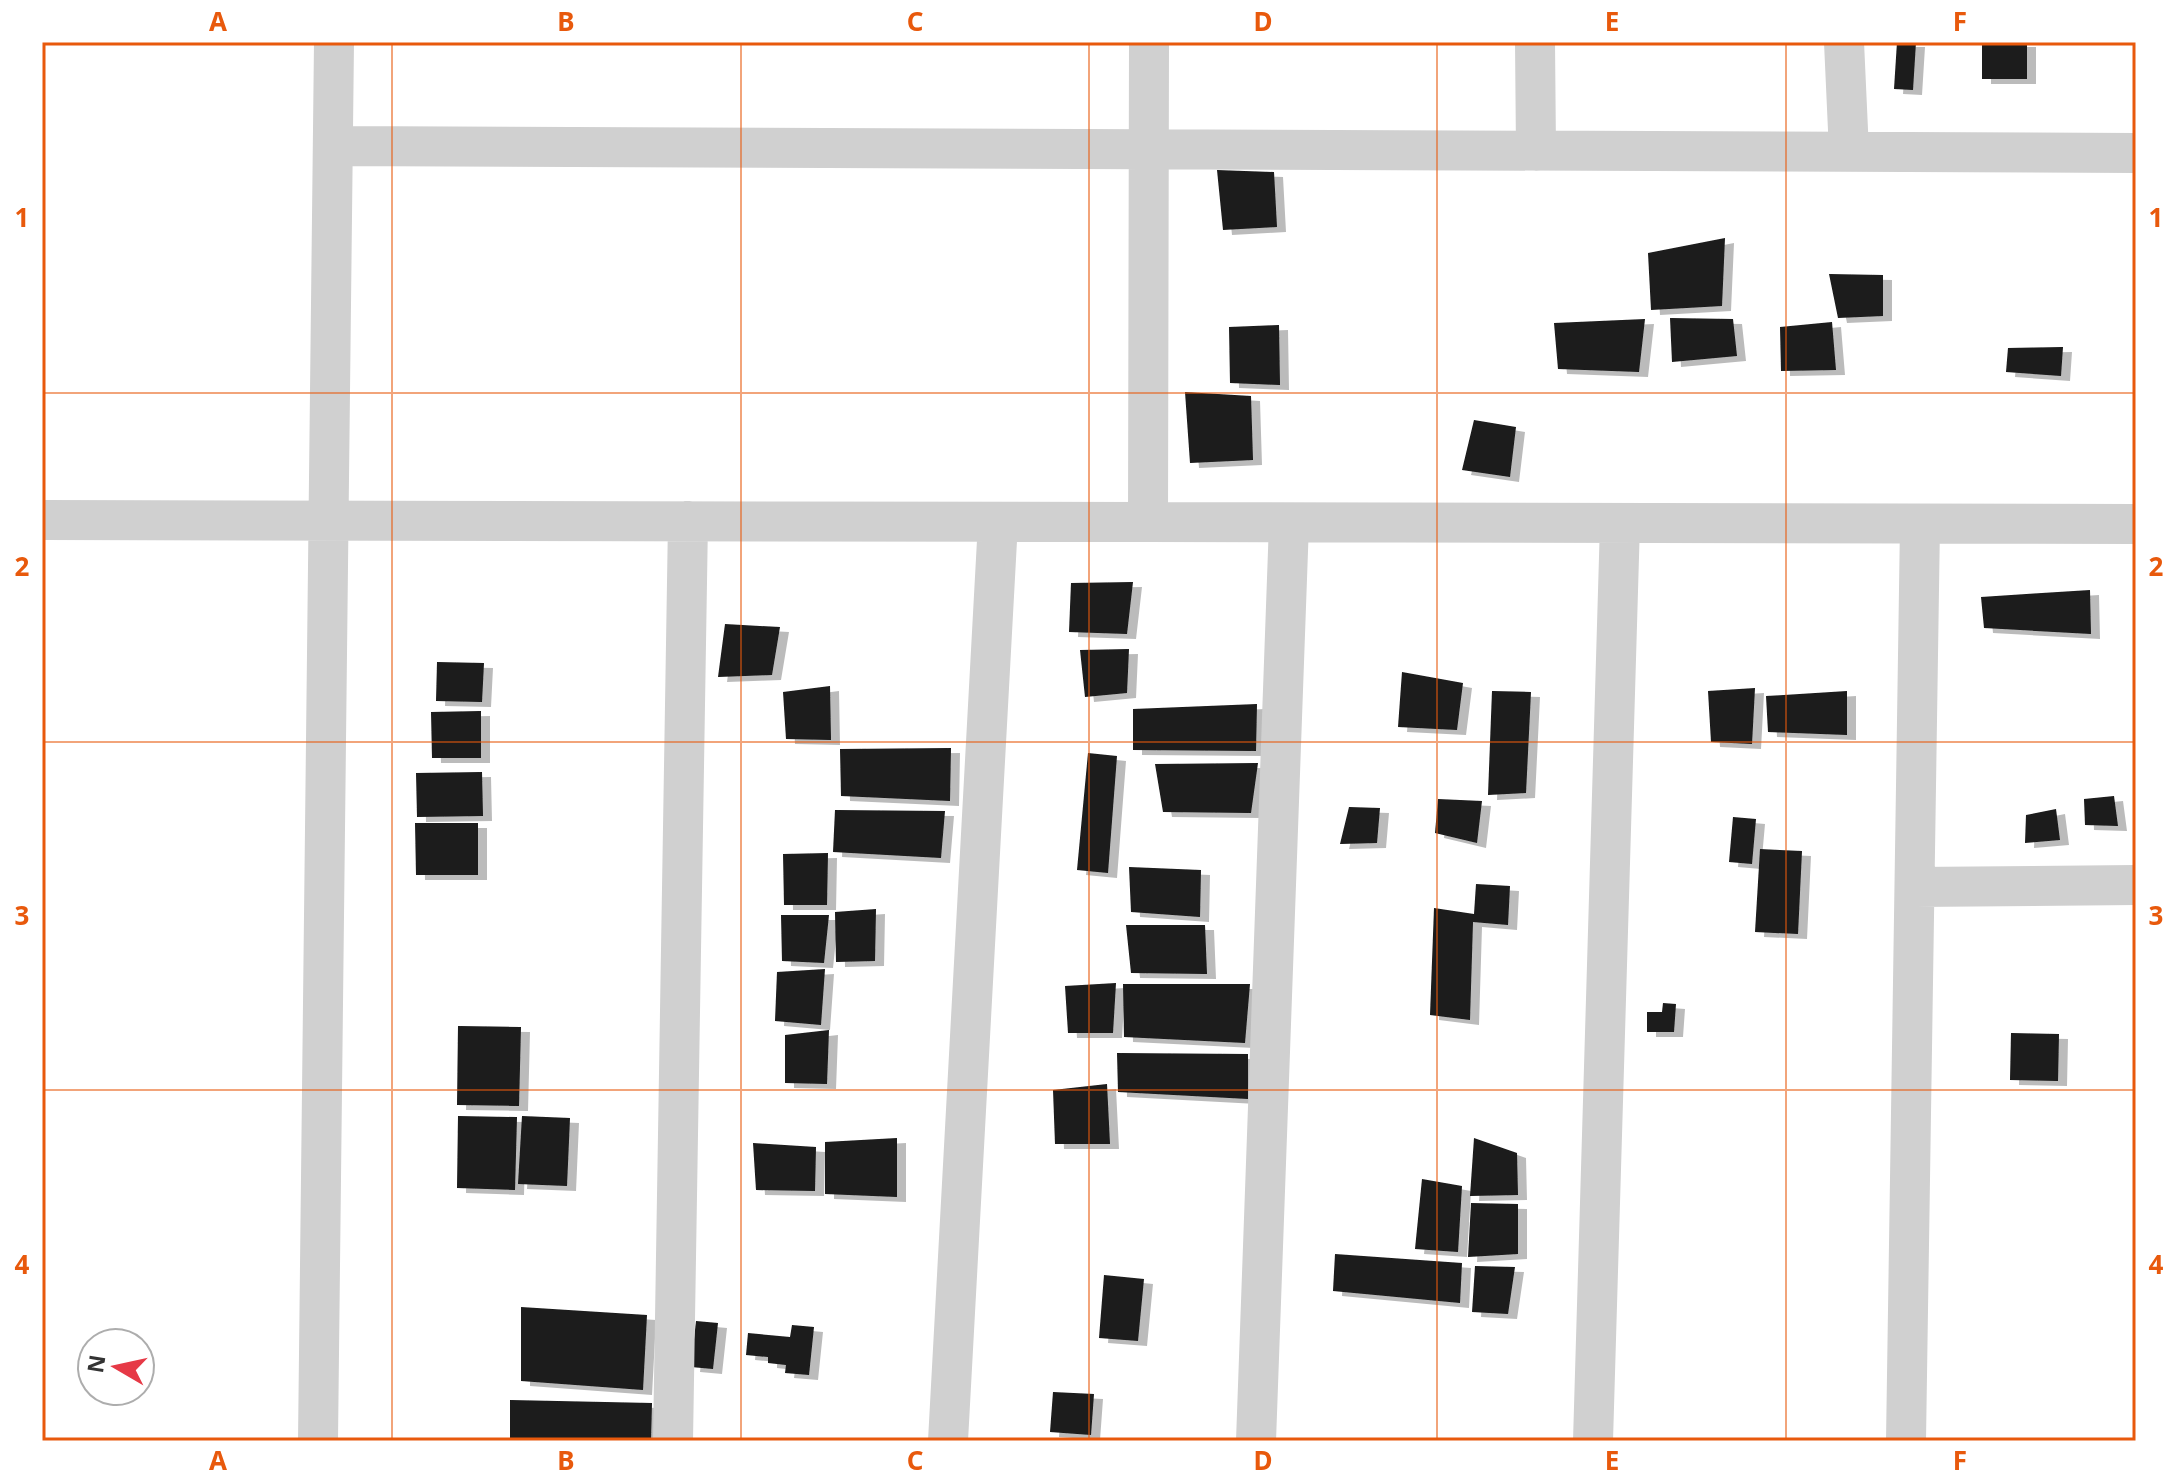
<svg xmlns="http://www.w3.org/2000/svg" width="2178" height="1483" viewBox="0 0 2178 1483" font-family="'Noto Sans',sans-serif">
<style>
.building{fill:#1a1a1a;filter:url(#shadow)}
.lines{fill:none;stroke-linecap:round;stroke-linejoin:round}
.street{stroke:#d0d0d0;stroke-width:40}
.grid{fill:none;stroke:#e8590c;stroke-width:2;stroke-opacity:0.55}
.neatline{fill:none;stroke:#e8590c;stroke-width:3}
.grid-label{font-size:26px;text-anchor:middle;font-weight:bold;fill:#e8590c}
</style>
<defs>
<filter id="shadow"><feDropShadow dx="9" dy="5" stdDeviation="0" flood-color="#0004"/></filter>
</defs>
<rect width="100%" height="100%" fill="#fff"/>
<path class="building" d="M1897,42H1916L1913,90L1894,89Z
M1982,42H2027V79H1982Z
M1217,170L1274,172L1277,227L1223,230Z
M1725,238L1722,306L1651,310L1648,253Z
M1829,274L1883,275V316L1838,318Z
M1670,318L1733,319L1737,356L1672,362Z
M1645,319L1639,372L1558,369L1554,323Z
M1832,322L1836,370L1781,371L1780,327Z
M1279,325L1280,385L1230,383L1229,327Z
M2063,347L2061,376L2006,372L2008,348Z
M1185,392L1251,396L1253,460L1190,463Z
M1474,420L1516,427L1510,477L1462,470Z
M1133,582L1127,634L1069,632L1071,583Z
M2090,590L2091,634L1984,628L1981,597Z
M725,624L780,627L772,675L718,677Z
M1129,649L1127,693L1085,697L1080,650Z
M437,662L484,663L482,702L436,701Z
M1402,672L1463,683L1457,730L1398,727Z
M830,686L831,740L786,739L783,692Z
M1755,688L1752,744L1711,742L1708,691Z
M1492,691L1531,692L1526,793L1488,795Z
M1847,691V735L1768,732L1766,696Z
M1257,704L1256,751L1133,750V709Z
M481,711V758H432L431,712Z
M951,748L950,801L841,796L840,749Z
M1088,753L1117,756L1108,873L1077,870Z
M1258,763L1251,813L1163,812L1155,764Z
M482,772L483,816L417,817L416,773Z
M2114,796L2118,826L2085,825L2084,799Z
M1438,799L1482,801L1477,843L1435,833Z
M1349,807L1380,808L1377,843L1340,844Z
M2056,809L2060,840L2025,843L2026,815Z
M835,810L945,811L941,858L833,852Z
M1733,817L1756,819L1752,864L1729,862Z
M415,823H478V875H416Z
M1760,849L1802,851L1798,934L1755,932Z
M828,853L827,905H784L783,854Z
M1129,867L1201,870L1200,917L1131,912Z
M1476,884L1510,886L1508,925L1473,922L1470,1020L1430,1015L1434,908L1474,914Z
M876,909L875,961L836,962L835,912Z
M781,915H829L824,963L782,961Z
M1126,925H1205L1207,974L1131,973Z
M825,969L821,1025L775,1021L777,972Z
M1116,983L1113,1033H1068L1065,986Z
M1123,984H1250L1245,1043L1124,1037Z
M1663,1003L1676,1004L1674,1032H1647V1012H1662Z
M458,1026L521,1027L519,1106L457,1105Z
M829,1030L827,1084L785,1083V1035Z
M2011,1033L2059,1034L2058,1081L2010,1080Z
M1117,1053L1248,1054V1099L1118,1092Z
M1107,1084L1110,1144H1055L1053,1090Z
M458,1116L517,1117L515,1190L457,1188Z
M522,1116L570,1118L567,1186L518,1184Z
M897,1138V1197L825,1194V1142Z
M1474,1138L1517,1153L1518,1195L1470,1196Z
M753,1143L816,1147L815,1191L756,1190Z
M1422,1179L1462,1186L1458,1252L1415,1249Z
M1471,1203L1518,1204V1254L1468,1257Z
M1335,1254L1462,1263L1460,1303L1333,1291Z
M1475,1266L1515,1267L1508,1314L1472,1312Z
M1104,1275L1144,1279L1138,1341L1099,1338Z
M521,1307L647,1315L643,1390L521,1381Z
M696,1321L718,1323L713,1369L691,1367Z
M792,1325L814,1327L809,1375L785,1373L786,1365L768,1363V1357L746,1355L748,1333L790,1337Z
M1053,1392L1094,1394L1091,1435L1050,1432Z
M510,1400L652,1403L651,1441L510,1440Z"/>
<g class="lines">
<path class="street" d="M1535,42L1536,151
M1844,42L1849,152
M333,146L2136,153
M42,520L2136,524
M1148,522L1149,42
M1915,887L2136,885
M318,1441L334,42
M673,1441L688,521
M948,1441L998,522
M1256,1441L1289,523
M1593,1441L1620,523
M1906,1441L1920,524"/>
</g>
<path class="grid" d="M392,42V1441M741,42V1441M1089,42V1441M1437,42V1441M1786,42V1441M42,393H2136M42,742H2136M42,1090H2136"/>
<rect width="2178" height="1483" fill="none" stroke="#ffffff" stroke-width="88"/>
<g transform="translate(116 1367) rotate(279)"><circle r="38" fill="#ffffff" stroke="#adadad" stroke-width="2"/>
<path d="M0-6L14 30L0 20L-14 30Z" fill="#e63946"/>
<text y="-12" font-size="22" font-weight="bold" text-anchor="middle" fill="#333333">N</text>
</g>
<rect x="44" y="44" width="2090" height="1395" class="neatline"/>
<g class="grid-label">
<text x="218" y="31">A</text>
<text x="566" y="31">B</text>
<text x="915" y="31">C</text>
<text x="1263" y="31">D</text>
<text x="1612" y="31">E</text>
<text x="1960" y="31">F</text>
<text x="22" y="227">1</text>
<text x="2156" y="227">1</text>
<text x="22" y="576">2</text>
<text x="2156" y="576">2</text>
<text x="22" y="925">3</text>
<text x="2156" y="925">3</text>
<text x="22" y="1274">4</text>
<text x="2156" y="1274">4</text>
<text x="218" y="1470">A</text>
<text x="566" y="1470">B</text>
<text x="915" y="1470">C</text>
<text x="1263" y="1470">D</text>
<text x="1612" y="1470">E</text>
<text x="1960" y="1470">F</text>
</g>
</svg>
